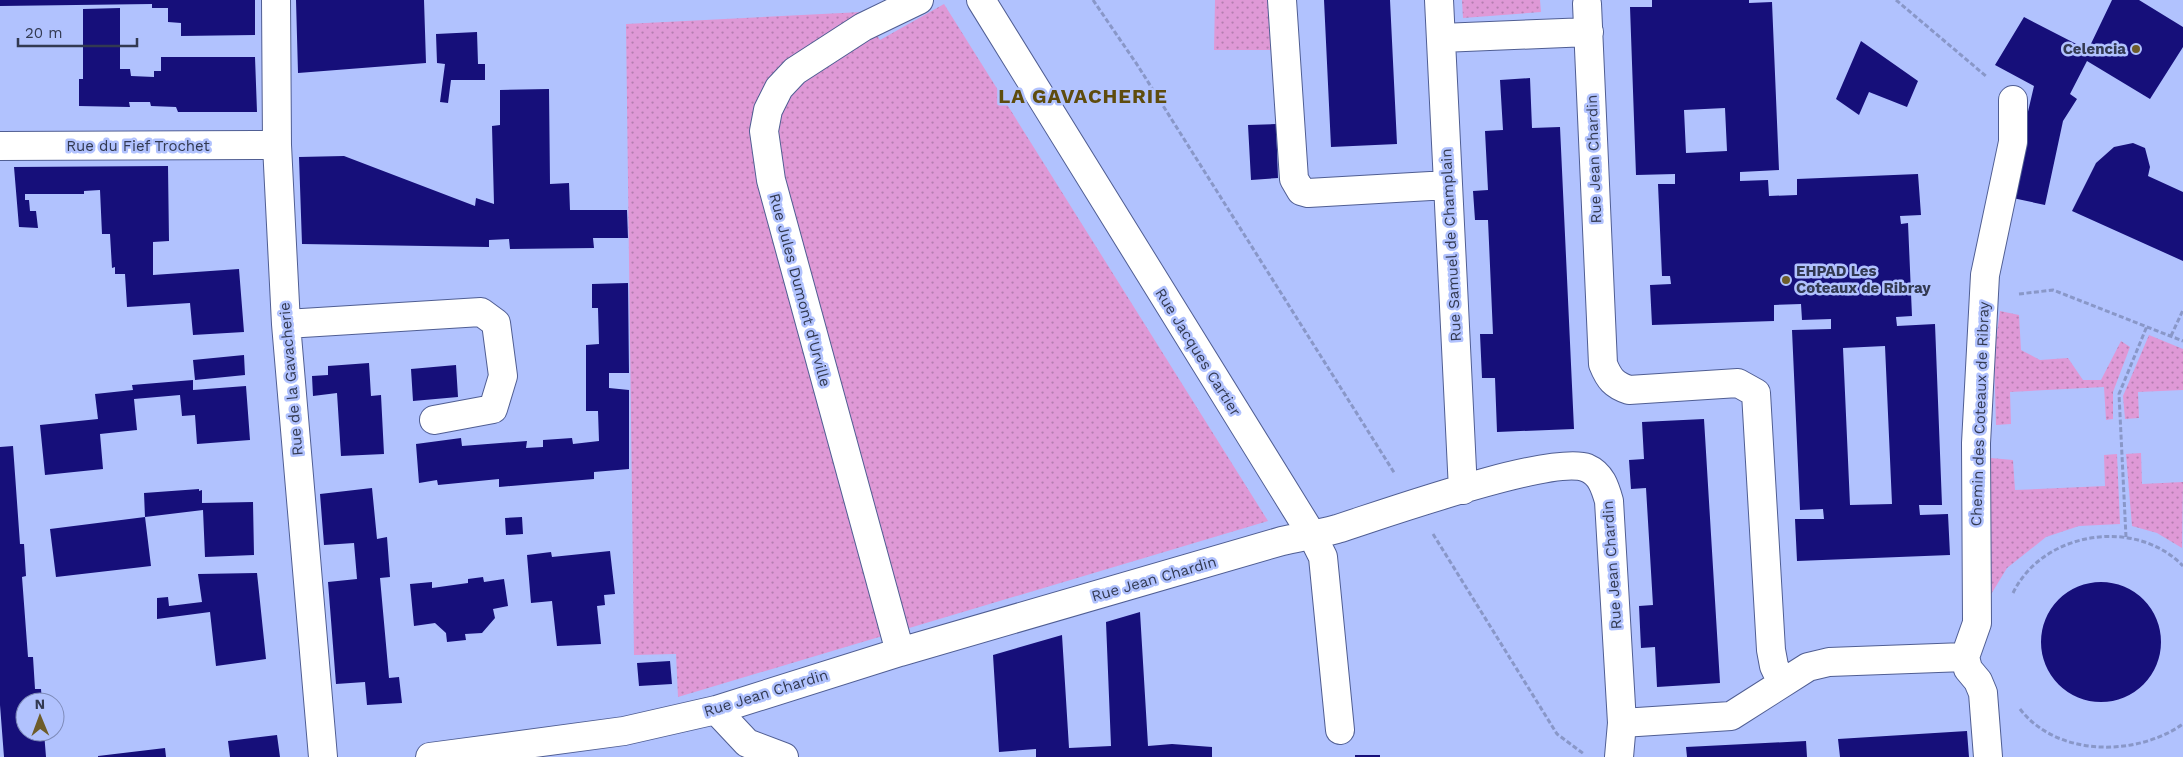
<svg xmlns="http://www.w3.org/2000/svg" width="2183" height="757" viewBox="0 0 2183 757" font-family="'Work Sans',sans-serif">
<style>
.grass{fill:url(#grass-dots)}
.building{fill:#160f7a;fill-rule:evenodd}
.lines{fill:none;stroke-linecap:round;stroke-linejoin:round}
.minor-casing{stroke:#505e93;stroke-width:30}
.path{stroke:#8997c8;stroke-width:3;stroke-dasharray:5 2.5;stroke-linecap:butt}
.minor{stroke:#fff;stroke-width:28}
.poi-dot{fill:#6d5c2a;stroke:#b1c2fe;stroke-width:2}
.labels{text-anchor:middle;dominant-baseline:central;stroke-width:5;stroke-linejoin:round;paint-order:stroke}
.poi-label{font-size:15px;font-weight:bold;fill:#323951;stroke:#b1c2fe;text-anchor:end}
.street-label{font-size:15px;fill:#323951;stroke:#b1c2fe}
.district-label{font-size:20px;font-weight:bold;letter-spacing:1px;fill:#5e4c0e;stroke:#b1c2fe}
</style>
<defs>
<pattern id="grass-dots" width="8" height="8" patternUnits="userSpaceOnUse" patternTransform="scale(1.25)"><rect width="8" height="8" fill="#df99d6"/><path d="M2 2h.1M6 6h.1" fill="none" stroke="#b57eb0" stroke-width="1.8" stroke-linecap="round"/></pattern>
</defs>
<rect width="100%" height="100%" fill="#b1c2fe"/>
<path class="grass" d="M1215,0H1271L1273,50H1214Z
M1462,0H1540L1541,12L1463,18Z
M944,4L1268,521L678,697L676,654L634,655L626,24L862,12L880,40Z
M2000,311L2019,315L2021,350L2040,360L2068,358L2083,380H2101L2121,341L2130,347L2113,392V419L2106,420L2104,387L2010,392L2011,424L1996,425L1994,354Z
M2149,335L2183,349V390L2138,392L2139,418L2125,419L2123,396Z
M2141,453L2142,484L2183,482L2182,548L2157,533L2132,526L2126,454Z
M2117,454L2120,524L2079,526L2046,537L2007,568L1990,596L1991,458L2013,460L2015,490L2105,486L2104,455Z"/>
<path class="building" d="M0,0H255V35L181,36V23L168,22V8H152V4L0,6Z
M296,0H424L426,63L298,73Z
M1324,0H1390L1397,144L1331,147Z
M1652,0H1749V3L1772,2L1779,170L1740,172V181L1768,180L1769,196L1797,195V179L1918,174L1921,215L1900,216L1901,224L1908,223L1912,316L1896,317L1897,326L1935,324L1942,505H1919L1920,515L1948,514L1950,555L1797,561L1795,519H1824L1823,509L1800,510L1792,330L1831,329V319L1802,320L1801,304L1774,305V321L1652,325L1650,285L1671,284L1670,276H1662L1658,184H1675V174L1636,175L1630,7H1652ZM1725,108L1727,151L1686,153L1684,110ZM1885,346L1892,504L1850,505L1843,348Z
M2112,0H2139L2183,27V47L2150,99L2087,61L2070,94L2077,99L2063,121L2045,205L2008,197L2034,86L1995,65L2024,17L2088,50Z
M120,8V69H130L131,76L154,77V71H161V57H255L257,112H178L176,107L151,106L150,102H129L130,107L79,106V79H83V9Z
M477,32L478,64H485V80H451L448,103L440,102L445,64L437,63L436,34Z
M1861,41L1918,81L1907,107L1869,92L1859,115L1836,99Z
M1530,78L1532,128L1560,127L1574,429L1497,432L1495,378H1482L1480,334H1493L1488,220H1475L1473,191L1488,190L1485,131L1503,130L1500,80Z
M549,89L550,184L569,183L570,210H627L628,238H593L594,248L510,249L509,239L489,240V247L302,244L299,157L344,156L475,206L476,198L494,204L492,126L500,125V90Z
M1276,124L1278,178L1251,180L1248,125Z
M2133,143L2145,148L2150,167L2148,176L2183,192V261L2072,211L2096,163L2114,147Z
M168,166L169,241L153,242V275L239,269L244,332L193,335L190,303L127,307L125,274H115V267L112,268L110,234H102L100,190L84,191V194H25V200H29L30,211H36L38,228L19,227L14,167Z
M628,283L629,373H609V388L629,390V469L594,472V479L499,487V479L438,485L437,480L419,483L416,444L461,438L462,446L527,441L526,448L543,447V440L572,438L573,444L599,441L598,411H586V345L599,344L598,308H592V284Z
M244,355L245,375L195,380L193,360Z
M369,363L371,396L381,395L384,454L341,456L337,393L313,396L312,376L328,375V366Z
M456,365L458,397L413,401L411,369Z
M193,380V390L246,386L250,440L197,444L195,415L182,416L180,395L134,399L137,430L100,434L103,469L45,475L40,425L98,419L95,394L133,390L132,385Z
M1704,419L1720,683L1657,687L1655,647L1641,648L1639,606L1653,605L1646,488L1631,489L1629,460L1644,459L1642,422Z
M13,446L20,544H24L26,576L22,577L28,657H33L35,689H41L42,702H25V732H44L46,757H4L0,705V447Z
M372,488L377,539L387,537L390,577L380,578L389,678L399,677L402,703L367,705L365,682L336,684L328,582L357,579L354,543L324,545L320,494Z
M199,489V491L202,490V503L253,502L254,555L205,557L203,510L145,517L151,566L56,577L50,529L145,517L144,493Z
M522,517L523,534L506,535L505,518Z
M610,551L615,594L604,595L605,605L597,606L601,644L557,646L552,601L531,603L527,555L551,552L552,557Z
M257,573L266,659L216,666L210,612L157,619V598L168,597L169,606L202,602L198,574Z
M483,577L484,582L504,579L508,606L493,609L495,618L482,633L465,634L466,640L447,642L446,633L435,623L414,626L410,584L432,582V588L468,583V579Z
M2041 642a60 60 0 1 1 120 0a60 60 0 1 1-120 0Z
M1140,612L1148,746L1172,744L1212,747V757H1036V749L999,752L993,655L1062,635L1069,748L1111,746L1106,622Z
M670,661L672,684L639,686L637,663Z
M1967,731L1969,757H1840L1838,739Z
M277,735L280,757H230L228,741Z
M1806,741L1807,757H1687L1686,747Z
M165,748L166,757H98V756Z
M1355,755H1380V757H1355Z"/>
<g class="lines">
<g class="minor-casing">
<path id="minor" d="M276,0L277,145L286,324L323,757
M981,0L1312,535L1323,557L1340,730
M1282,0L1294,179L1301,191L1308,193L1448,185
M1439,0L1463,490
M1587,4L1603,364C1609,379 1614,385 1629,390L1738,383L1756,393L1771,650L1774,666L1782,683
M1441,38L1589,32
M0,146L277,145
M286,324L481,312L496,323L503,376L493,409L434,420
M900,652L771,180L764,131L768,110L779,88L795,71L863,27L919,0
M716,710L747,743L784,757
M1622,723L1731,716L1808,667L1829,662L1965,657
M430,757L624,731L716,710L900,652L1282,541C1300,537 1319,534 1337,529C1381,515 1552,454 1587,468C1601,474 1605,487 1609,501L1622,723L1619,757
M1988,757L1983,693L1978,681L1968,669L1965,657L1977,623L1976,443L1985,275L2013,142V100"/>
</g>
<path class="path" d="M1093,0L1138,66L1395,474
M1896,0L1987,77
M2019,294L2053,290L2183,341
M2171,336L2183,310
M1433,534L1557,734L1584,754
M2126,537L2119,394L2147,326
M2013,593C2043,531 2136,517 2183,566
M2020,709C2057,757 2136,757 2183,724"/>
<use href="#minor" class="minor"/>
</g>
<g class="poi-dot">
<circle cx="2136" cy="49" r="5"/>
<circle cx="1786" cy="280" r="5"/>
</g>
<g class="labels">
<g class="poi-label">
<text x="2126" y="49">Celencia</text>
<text x="1796" y="271" text-anchor="start">EHPAD Les<tspan x="1796" dy="17">Coteaux de Ribray</tspan></text>
</g>
<g class="street-label">
<text x="138" y="146">Rue du Fief Trochet</text>
<text transform="translate(1594 159) rotate(-92)">Rue Jean Chardin</text>
<text transform="translate(1451 245) rotate(-93)">Rue Samuel de Champlain</text>
<text transform="translate(800 290) rotate(75)">Rue Jules Dumont d'Urville</text>
<text transform="translate(1198 352) rotate(58)">Rue Jacques Cartier</text>
<text transform="translate(291 379) rotate(-95)">Rue de la Gavacherie</text>
<text transform="translate(1980 414) rotate(-88)">Chemin des Coteaux de Ribray</text>
<text transform="translate(1612 565) rotate(-94)">Rue Jean Chardin</text>
<text transform="translate(1154 579) rotate(-16)">Rue Jean Chardin</text>
<text transform="translate(766 693) rotate(-17)">Rue Jean Chardin</text>
</g>
<g class="district-label">
<text x="1083" y="96">LA GAVACHERIE</text>
</g>
</g>
<g transform="translate(40 717) rotate(359)"><circle r="24" fill="#b1c2fe" stroke="#7e8bb9"/>
<path d="M0-4L9 19L0 12L-9 19Z" fill="#6d5c2a"/>
<text y="-8" font-size="14" font-weight="bold" text-anchor="middle" fill="#323951">N</text>
</g>
<path d="M18 38v8h119v-8" fill="none" stroke="#323951" stroke-width="2.5"/>
<text x="25" y="38" font-size="15" fill="#323951" stroke="#b1c2fe" stroke-width="4" paint-order="stroke">20 m</text>
</svg>
